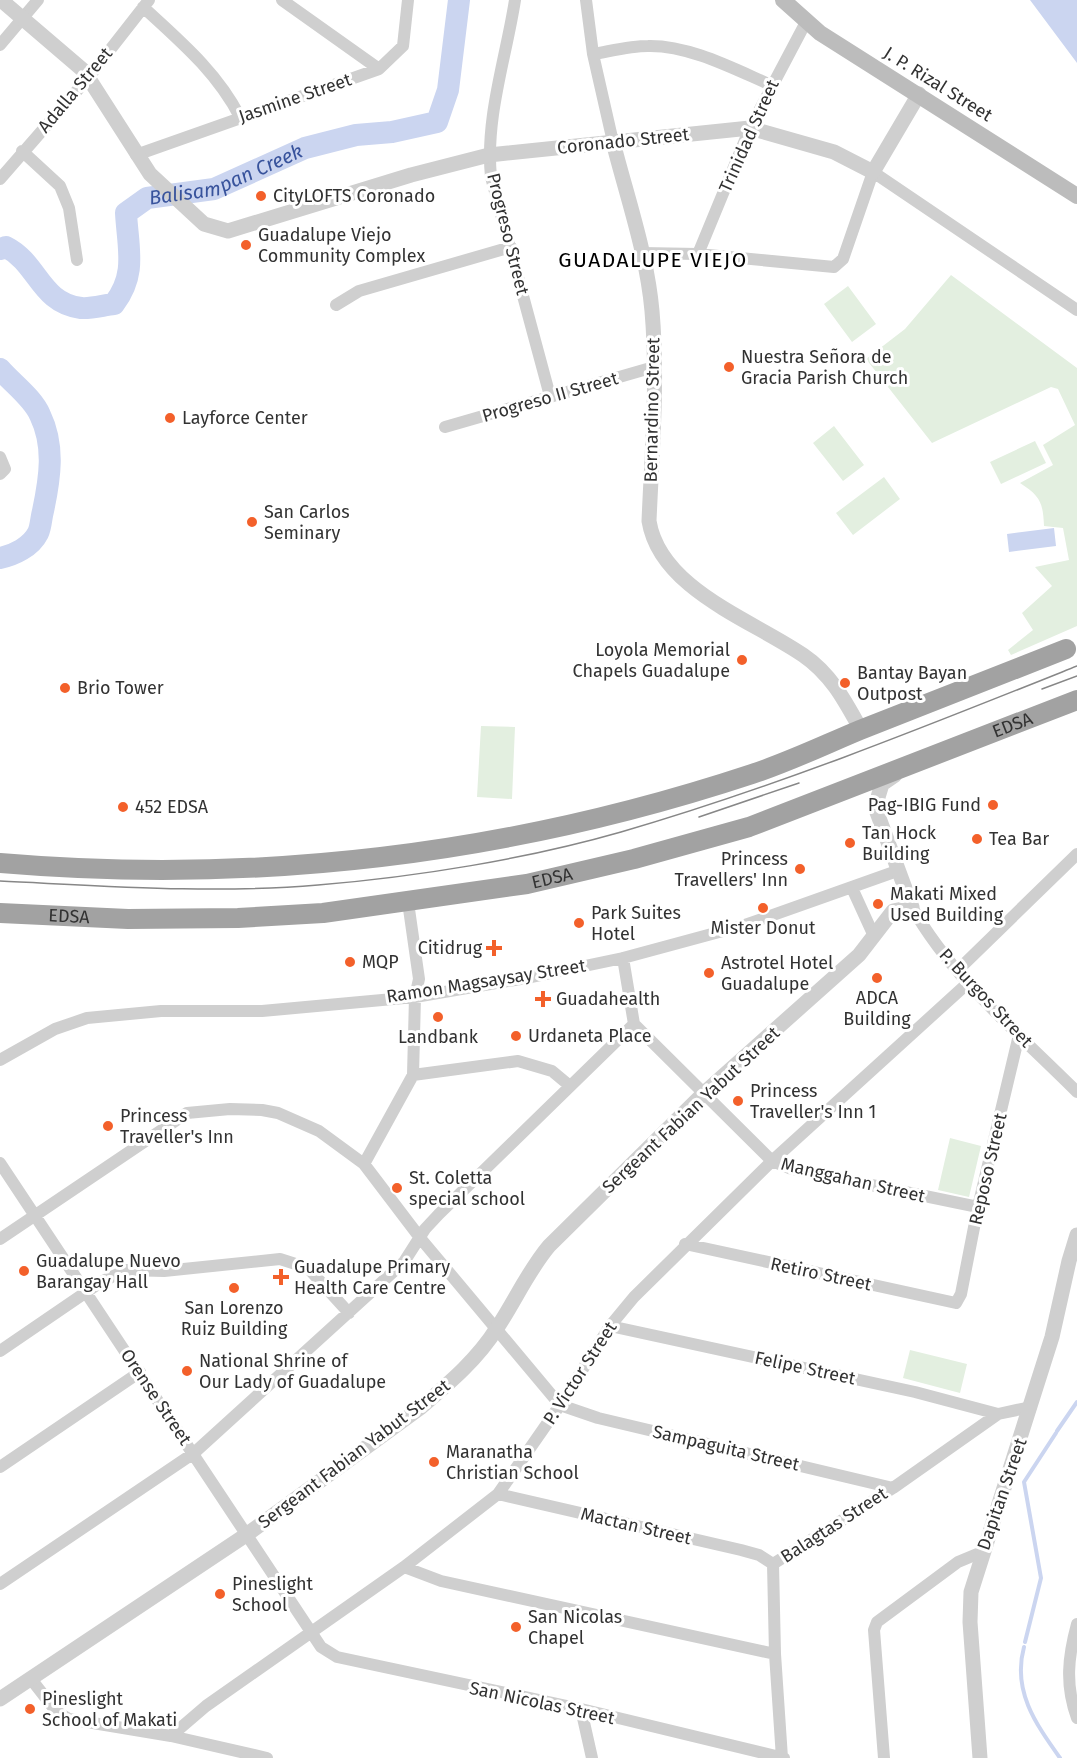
<svg xmlns="http://www.w3.org/2000/svg" width="1077" height="1758" viewBox="0 0 1077 1758" font-family="'Fira Sans',sans-serif">
<style>
.green{fill:#e3efe0}
.water{fill:#cbd5f0}
.lines{fill:none;stroke-linecap:round;stroke-linejoin:round}
.stream{stroke:#cbd5f0;stroke-width:4}
.river{stroke:#cbd5f0;stroke-width:22}
.minor{stroke:#cfcfcf;stroke-width:12}
.tertiary{stroke:#cfcfcf;stroke-width:15}
.secondary{stroke:#bcbcbc;stroke-width:16}
.trunk{stroke:#a2a2a2;stroke-width:20}
.tram{stroke:#878787;stroke-width:1.5}
.poi-dot{fill:#f3602a;stroke:#fff;stroke-width:2}
.labels{text-anchor:middle;dominant-baseline:central;stroke-width:6;stroke-linejoin:round;paint-order:stroke}
.street-label{font-size:18px;fill:#323232;stroke:#fff}
.poi-label{font-size:18px;fill:#323232;stroke:#fff;text-anchor:start}
.water-label{font-size:20px;font-style:italic;fill:#38539c;stroke:#fff}
.quarter-label{font-size:21px;letter-spacing:1.5px;fill:#000;stroke:#fff}
</style>
<rect width="100%" height="100%" fill="#fff"/>
<path class="green" d="M951,275L1077,368V626L1011,655L1008,650L1033,630L1022,613L1052,586L1035,567L1069,560L1063,528L1044,526C1043,502 1040,496 1020,483L1053,465L1043,445L1075,425L1058,389L1051,387L932,443L866,359L905,329Z
M848,286L876,324L852,342L824,304Z
M834,426L864,465L843,481L813,443Z
M1035,441L1046,463L1001,484L990,462Z
M884,477L900,499L853,535L836,513Z
M481,726L515,727L512,799L477,797Z
M950,1138L981,1146L969,1197L938,1190Z
M910,1350L967,1364L960,1393L903,1378Z"/>
<path class="water" d="M1030,0H1077V63Z
M1054,528L1056,546L1009,552L1007,534Z"/>
<g class="lines">
<path class="stream" d="M1057,1431L1077,1402
M1025,1642L1041,1578L1024,1482L1056,1433
M1024,1647C1012,1691 1036,1724 1060,1758"/>
<g class="river">
<path id="s1" d="M0,249L6,247C38,263 40,303 81,308C91,309 104,305 114,304C137,274 128,249 126,213L147,198L214,189L305,148L356,135L392,132L437,122L448,90L459,0"/>
<path d="M0,369C12,383 33,398 40,415C55,446 50,478 43,511C41,518 41,527 38,533C31,547 14,555 0,558"/>
</g>
<path class="minor" d="M282,0L379,69
M515,0C506,58 485,118 491,177L550,396
M586,0L593,54L613,142
M143,7C180,41 217,72 240,117
M0,45L38,0
M593,54C611,51 630,46 648,46C689,45 734,69 771,85
M22,151L60,186L69,208L77,260
M136,155L379,69L403,46L408,0
M0,179L88,78L149,0
M642,253L698,254L834,267L843,259L873,172L1077,310
M698,254L750,128L806,22
M336,305L359,291L511,247
M445,427L654,367
M0,457L5,469L0,474
M852,888L873,934
M912,907C951,977 1021,1036 1077,1092
M623,958L634,1024L772,1161L789,1168L978,1207
M958,970L1077,854
M0,1060L55,1029L87,1018L161,1011H262L415,997L532,977L623,958L745,925L897,871
M413,1075L518,1061L552,1071L570,1086
M0,1163L321,1647L337,1657L581,1709L784,1758
M364,1164L413,1075L415,997L419,979L408,902
M0,1239L187,1113L230,1109L262,1110L278,1113L319,1131L364,1164L421,1239L560,1405L598,1418L893,1488
M685,1244L956,1303L961,1294L978,1207L1019,1035
M610,1326L915,1392L998,1414
M0,1351L101,1282L126,1270L164,1271L280,1259L308,1268L349,1313
M0,1467L140,1372
M498,1494L741,1550L759,1555L773,1564
M773,1564L893,1488L998,1414L1031,1407
M773,1564L775,1654L782,1758
M404,1567L441,1581L775,1654
M0,1584L194,1453L404,1262L425,1229L439,1214L634,1024
M1077,1624C1068,1657 1065,1685 1077,1718
M31,1679L56,1711L69,1719L171,1736L267,1758
M581,1709L592,1758
M171,1736L206,1706L404,1567L498,1494L560,1405L610,1326L634,1297L772,1161L969,982
M884,1758L874,1630L877,1622L958,1562L982,1552"/>
<path class="tertiary" d="M1,0L84,71L150,174L204,224L228,231L411,175L489,155L750,128L834,152L873,172L919,94
M613,142C627,197 647,254 652,311C658,380 652,451 649,521C660,589 752,620 803,655C831,674 845,701 861,730
M0,1699L246,1535L420,1408C448,1384 477,1360 497,1328C515,1301 528,1271 549,1246L704,1093L859,955L893,911L912,907L875,807L882,784L895,775
M980,1758L970,1622L971,1592L1052,1337L1069,1261L1077,1235"/>
<path class="secondary" d="M783,0L820,33L1077,196"/>
<g class="trunk">
<path d="M0,863C258,885 507,855 752,774C789,762 824,745 860,730C928,703 997,676 1066,649"/>
<path id="s2" d="M0,913L128,919L238,918L323,913L527,884L634,859L749,827L1077,700"/>
</g>
<path class="tram" d="M1042,689L1077,676
M699,817L799,783
M0,881C106,886 212,894 318,885C416,877 527,859 621,832C776,787 927,726 1077,666"/>
</g>
<g class="poi-dot">
<circle cx="261" cy="196" r="6"/>
<circle cx="246" cy="245" r="6"/>
<circle cx="729" cy="367" r="6"/>
<circle cx="170" cy="418" r="6"/>
<circle cx="252" cy="522" r="6"/>
<circle cx="742" cy="660" r="6"/>
<circle cx="845" cy="683" r="6"/>
<circle cx="65" cy="688" r="6"/>
<circle cx="993" cy="805" r="6"/>
<circle cx="123" cy="807" r="6"/>
<circle cx="977" cy="839" r="6"/>
<circle cx="850" cy="843" r="6"/>
<circle cx="800" cy="869" r="6"/>
<circle cx="878" cy="904" r="6"/>
<circle cx="763" cy="908" r="6"/>
<circle cx="579" cy="923" r="6"/>
<path d="M491 939h6v6h6v6h-6v6h-6v-6h-6v-6h6z"/>
<circle cx="350" cy="962" r="6"/>
<circle cx="709" cy="973" r="6"/>
<circle cx="877" cy="978" r="6"/>
<path d="M540 990h6v6h6v6h-6v6h-6v-6h-6v-6h6z"/>
<circle cx="438" cy="1017" r="6"/>
<circle cx="516" cy="1036" r="6"/>
<circle cx="738" cy="1101" r="6"/>
<circle cx="108" cy="1126" r="6"/>
<circle cx="397" cy="1188" r="6"/>
<circle cx="24" cy="1271" r="6"/>
<path d="M278 1268h6v6h6v6h-6v6h-6v-6h-6v-6h6z"/>
<circle cx="234" cy="1288" r="6"/>
<circle cx="187" cy="1371" r="6"/>
<circle cx="434" cy="1462" r="6"/>
<circle cx="220" cy="1594" r="6"/>
<circle cx="516" cy="1627" r="6"/>
<circle cx="30" cy="1709" r="6"/>
</g>
<g class="labels">
<g class="street-label">
<text transform="translate(938 84) rotate(32)">J. P. Rizal Street</text>
<text transform="translate(75 90) rotate(-50)">Adalla Street</text>
<text transform="translate(295 98) rotate(-19)">Jasmine Street</text>
<text transform="translate(749 136) rotate(-66)">Trinidad Street</text>
<text transform="translate(623 141) rotate(-6)">Coronado Street</text>
<text transform="translate(508 234) rotate(76)">Progreso Street</text>
<text transform="translate(550 397) rotate(-16)">Progreso II Street</text>
<text transform="translate(652 410) rotate(-89)">Bernardino Street</text>
<text stroke="none"><textPath href="#s2" startOffset="1041">EDSA</textPath></text>
<text stroke="none"><textPath href="#s2" startOffset="555">EDSA</textPath></text>
<text stroke="none"><textPath href="#s2" startOffset="69">EDSA</textPath></text>
<text transform="translate(486 981) rotate(-9)">Ramon Magsaysay Street</text>
<text transform="translate(986 998) rotate(47)">P. Burgos Street</text>
<text transform="translate(691 1110) rotate(-43)">Sergeant Fabian Yabut Street</text>
<text transform="translate(988 1169) rotate(-77)">Reposo Street</text>
<text transform="translate(853 1180) rotate(13)">Manggahan Street</text>
<text transform="translate(821 1274) rotate(12)">Retiro Street</text>
<text transform="translate(805 1368) rotate(12)">Felipe Street</text>
<text transform="translate(580 1373) rotate(-57)">P. Victor Street</text>
<text transform="translate(156 1397) rotate(56)">Orense Street</text>
<text transform="translate(726 1448) rotate(13)">Sampaguita Street</text>
<text transform="translate(354 1454) rotate(-37)">Sergeant Fabian Yabut Street</text>
<text transform="translate(1002 1494) rotate(-71)">Dapitan Street</text>
<text transform="translate(834 1525) rotate(-33)">Balagtas Street</text>
<text transform="translate(636 1526) rotate(13)">Mactan Street</text>
<text transform="translate(542 1703) rotate(12)">San Nicolas Street</text>
</g>
<g class="poi-label">
<text x="273" y="196">CityLOFTS Coronado</text>
<text x="258" y="235">Guadalupe Viejo<tspan x="258" dy="21">Community Complex</tspan></text>
<text x="741" y="357">Nuestra Señora de<tspan x="741" dy="21">Gracia Parish Church</tspan></text>
<text x="182" y="418">Layforce Center</text>
<text x="264" y="512">San Carlos<tspan x="264" dy="21">Seminary</tspan></text>
<text x="730" y="650" text-anchor="end">Loyola Memorial<tspan x="730" dy="21">Chapels Guadalupe</tspan></text>
<text x="857" y="673">Bantay Bayan<tspan x="857" dy="21">Outpost</tspan></text>
<text x="77" y="688">Brio Tower</text>
<text x="981" y="805" text-anchor="end">Pag-IBIG Fund</text>
<text x="135" y="807">452 EDSA</text>
<text x="862" y="833">Tan Hock<tspan x="862" dy="21">Building</tspan></text>
<text x="989" y="839">Tea Bar</text>
<text x="788" y="859" text-anchor="end">Princess<tspan x="788" dy="21">Travellers' Inn</tspan></text>
<text x="890" y="894">Makati Mixed<tspan x="890" dy="21">Used Building</tspan></text>
<text x="591" y="913">Park Suites<tspan x="591" dy="21">Hotel</tspan></text>
<text x="763" y="928" text-anchor="middle">Mister Donut</text>
<text x="482" y="948" text-anchor="end">Citidrug</text>
<text x="362" y="962">MQP</text>
<text x="721" y="963">Astrotel Hotel<tspan x="721" dy="21">Guadalupe</tspan></text>
<text x="877" y="998" text-anchor="middle">ADCA<tspan x="877" dy="21">Building</tspan></text>
<text x="556" y="999">Guadahealth</text>
<text x="528" y="1036">Urdaneta Place</text>
<text x="438" y="1037" text-anchor="middle">Landbank</text>
<text x="750" y="1091">Princess<tspan x="750" dy="21">Traveller's Inn 1</tspan></text>
<text x="120" y="1116">Princess<tspan x="120" dy="21">Traveller's Inn</tspan></text>
<text x="409" y="1178">St. Coletta<tspan x="409" dy="21">special school</tspan></text>
<text x="36" y="1261">Guadalupe Nuevo<tspan x="36" dy="21">Barangay Hall</tspan></text>
<text x="294" y="1267">Guadalupe Primary<tspan x="294" dy="21">Health Care Centre</tspan></text>
<text x="234" y="1308" text-anchor="middle">San Lorenzo<tspan x="234" dy="21">Ruiz Building</tspan></text>
<text x="199" y="1361">National Shrine of<tspan x="199" dy="21">Our Lady of Guadalupe</tspan></text>
<text x="446" y="1452">Maranatha<tspan x="446" dy="21">Christian School</tspan></text>
<text x="232" y="1584">Pineslight<tspan x="232" dy="21">School</tspan></text>
<text x="528" y="1617">San Nicolas<tspan x="528" dy="21">Chapel</tspan></text>
<text x="42" y="1699">Pineslight<tspan x="42" dy="21">School of Makati</tspan></text>
</g>
<g class="water-label">
<text stroke="none"><textPath href="#s1" startOffset="342">Balisampan Creek</textPath></text>
</g>
<g class="quarter-label">
<text x="653" y="260">GUADALUPE VIEJO</text>
</g>
</g>
</svg>
